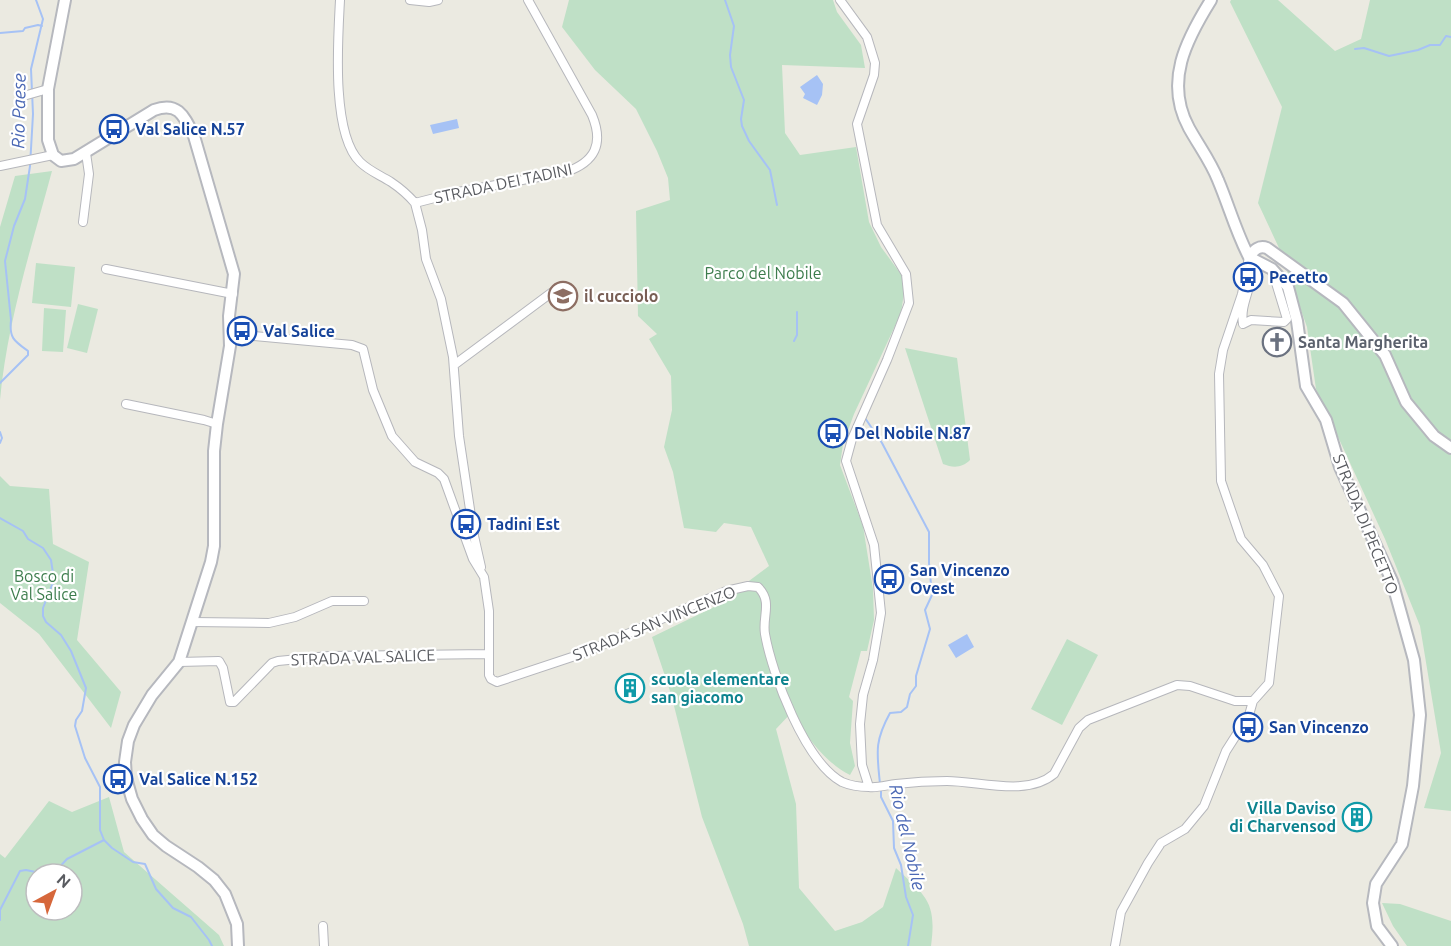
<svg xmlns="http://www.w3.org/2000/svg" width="1451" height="946" viewBox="0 0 1451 946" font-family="Ubuntu,sans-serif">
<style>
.green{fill:#bfe0c6;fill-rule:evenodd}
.water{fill:#a6c2f5}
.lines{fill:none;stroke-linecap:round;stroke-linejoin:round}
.stream{stroke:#a6c2f5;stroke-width:2}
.street-casing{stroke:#b6b7bc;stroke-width:10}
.secondary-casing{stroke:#b6b8be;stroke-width:14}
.street{stroke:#fff;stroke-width:8}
.secondary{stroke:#fff;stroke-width:10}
.labels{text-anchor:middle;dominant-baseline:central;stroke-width:4.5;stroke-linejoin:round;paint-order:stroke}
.transit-label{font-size:16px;font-weight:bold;fill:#164399;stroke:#fff;text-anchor:start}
.street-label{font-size:16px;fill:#595b60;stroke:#fff}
.park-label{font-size:16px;fill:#3c7c4c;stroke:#fff}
.education-label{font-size:16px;font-weight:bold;fill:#785e54;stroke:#fff;text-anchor:start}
.worship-label{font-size:16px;font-weight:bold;fill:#5b616d;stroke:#fff;text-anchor:start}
.culture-label{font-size:16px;font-weight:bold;fill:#0d838f;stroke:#fff;text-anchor:start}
.water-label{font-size:18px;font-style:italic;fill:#4c69b5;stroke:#fff}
</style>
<rect width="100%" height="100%" fill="#ebeae1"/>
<path class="green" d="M569,0H833L837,12L861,45L865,68L782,65L785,133L800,155L856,147L869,222L881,247L903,277L904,293L901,313L854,414L843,444L840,465L863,526L873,589L874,620L867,651H861L849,697L853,701L850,743L855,766L850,775C828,765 802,733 793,711L776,729L796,804L799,888L835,931L862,922L883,907L896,868C926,896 937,902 931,946H749L743,924L702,817L671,694L652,637L714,607L769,566L751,527L724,523L716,532L684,528L673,472L664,447L672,410L671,376L649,339L657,334L638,316L636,211L670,200L668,178L657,151L636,109L595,70L562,27Z
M1231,0H1278L1335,51L1361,39L1370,0H1451V811L1424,808L1441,753L1420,626L1385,539L1316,389L1307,327L1279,248L1258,203L1282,107L1230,2Z
M52,171C32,245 7,323 0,400V227L15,176Z
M36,263L75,267L71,307L32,303Z
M78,304L98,309L87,353L67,348Z
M44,308L66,310L63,352L42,351Z
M905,348L957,358L970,460C962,468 953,468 943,464Z
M0,476L10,486L49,489L53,544L89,562L77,640L121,692L111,728L39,634L0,603Z
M1067,639L1098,655L1062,725L1031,709Z
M109,797L124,852L219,935L224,946H0V854L5,858L49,801L72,812ZM36,874H72V910H36Z
M1382,903L1400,904L1451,921V946H1407L1393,926Z"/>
<path class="water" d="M817,75L823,84L822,95L817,105L803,98L805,94L800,87Z
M457,119L459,128L433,134L430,125Z
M967,634L974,647L956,658L948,645Z"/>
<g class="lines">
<path class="stream" d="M725,0L734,26L730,55L731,67L744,100L741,119L742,126L749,141L770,170L777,205
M0,33L23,31L25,28L38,25L42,26
M1355,49L1364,48L1389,56L1418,50L1430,45H1440L1446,36L1451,37
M794,341L797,335V312
M0,383L28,355V351C14,341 9,338 11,320L5,261L14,226L25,199L30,166L33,114L31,69L43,19L36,0
M865,418L882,443L929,532V563L932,595L925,610L930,629L916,676V686L910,694L907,707L901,712L890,713C874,742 877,753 880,784
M0,432L2,438L0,443
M0,518L23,531L28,539L43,548L51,560L54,580L43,608V616L46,622L61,635L71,651L86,688L82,711L76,720L75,726L85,758L100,787V830L104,840L112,848L133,862L145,864L156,889L173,908L191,917L209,940L212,946
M881,790V797L893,821L894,848L901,865L906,897L913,915L908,946
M53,874L67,859L104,840
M0,910L20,871L26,870L45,874
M0,910V920"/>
<g class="street-casing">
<path id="street" d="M340,0C338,39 331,134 360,162C369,171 380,175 391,182C400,188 408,195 415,203
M410,0L429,2L438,0
M840,0L867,37L875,63L874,75L857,124L877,225L906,274L909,303L887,360L852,439L846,461L874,545L881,613L873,660L863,695L860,724L862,765L869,787
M20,97L48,89
M0,166L53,155
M83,222L89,174L86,153
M1250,258C1257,283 1239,301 1243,324L1251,320L1284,322L1287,319L1273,273
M106,269L233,294
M231,334L352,345L363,349L373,390L392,436L415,462L438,473L444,479L473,559L484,577L489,611V675L491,679L497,682L581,654L726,591L748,586L758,587C773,602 762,616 765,634C772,674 805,762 842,782C849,785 861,787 869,787C878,788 887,785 896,784C913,782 930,781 947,781C979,781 1027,797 1054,774L1079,728L1088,720L1177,685L1190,686L1235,701H1253
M454,365L551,293L556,290L561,292
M126,404L204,420L217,424
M481,567L474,536L459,436L453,357L441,299L426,259L422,230L415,203L458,192L566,172C595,162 604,144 592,115L528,0
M192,622L269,623L295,617L332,601H364
M179,662L219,661L223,668L230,702H234L272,663L278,661L329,656L488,654
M323,926L324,946
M1115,946L1121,912L1148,863L1161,843L1185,829L1204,806L1226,751L1249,715L1253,701L1269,683L1279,596L1263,565L1241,539L1221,481L1219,374L1223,350L1242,294L1249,257"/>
</g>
<g class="secondary-casing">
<path id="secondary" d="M65,0L48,89V140L53,155L61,161L74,159L154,110C178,101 184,116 194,136L234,274L229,316L230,346L217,424L214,451V546L211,562L179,662L152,695L134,725L128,741L125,762L126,778L132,799L142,819L153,835L166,846L198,867L214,880L225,894L237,924L238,946
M1211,0C1186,40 1164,82 1189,128C1199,146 1211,162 1218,180C1229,206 1236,232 1249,257
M1249,257L1272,269L1288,287L1297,321L1306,386L1326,420L1340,467L1392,581L1414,660L1420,715L1413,786L1402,844L1376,884L1373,903L1377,926L1392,946
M1249,257C1254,250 1259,245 1267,248L1343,303L1385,355L1406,402L1434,436L1451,448"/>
</g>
<use href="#street" class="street"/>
<use href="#secondary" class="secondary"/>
</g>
<defs>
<g id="bus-ring" transform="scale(1.5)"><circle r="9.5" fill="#fff" stroke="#1a4fb4" stroke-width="1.5"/><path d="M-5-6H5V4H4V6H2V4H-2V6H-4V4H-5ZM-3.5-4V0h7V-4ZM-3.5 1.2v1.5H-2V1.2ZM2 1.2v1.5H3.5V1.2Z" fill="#1a4fb4"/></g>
<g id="school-ring" transform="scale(1.5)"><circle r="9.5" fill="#fff" stroke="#8d6e63" stroke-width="1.5"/><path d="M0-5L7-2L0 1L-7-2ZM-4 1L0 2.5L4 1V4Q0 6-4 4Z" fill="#8d6e63"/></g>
<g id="church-ring" transform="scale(1.5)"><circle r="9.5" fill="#fff" stroke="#6b7280" stroke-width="1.5"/><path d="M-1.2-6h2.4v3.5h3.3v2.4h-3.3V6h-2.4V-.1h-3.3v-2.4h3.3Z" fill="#6b7280"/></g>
<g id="building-ring" transform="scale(1.5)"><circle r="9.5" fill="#fff" stroke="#0f9aa8" stroke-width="1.5"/><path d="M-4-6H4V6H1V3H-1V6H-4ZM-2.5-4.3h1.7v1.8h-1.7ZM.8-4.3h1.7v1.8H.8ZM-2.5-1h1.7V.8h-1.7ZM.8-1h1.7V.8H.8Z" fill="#0f9aa8"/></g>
</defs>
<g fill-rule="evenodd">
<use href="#bus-ring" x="114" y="129"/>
<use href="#bus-ring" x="1248" y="277"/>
<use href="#school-ring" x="563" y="296"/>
<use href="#bus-ring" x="242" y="331"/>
<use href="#church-ring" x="1277" y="342"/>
<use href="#bus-ring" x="833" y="433"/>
<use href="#bus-ring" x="466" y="524"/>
<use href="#bus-ring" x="889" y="579"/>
<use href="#building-ring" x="630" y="688"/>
<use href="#bus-ring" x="1248" y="727"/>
<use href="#bus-ring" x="118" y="779"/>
<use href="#building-ring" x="1357" y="817"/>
</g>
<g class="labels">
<g class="transit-label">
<text x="135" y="129">Val Salice N.57</text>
<text x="1269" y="277">Pecetto</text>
<text x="263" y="331">Val Salice</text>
<text x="854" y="433">Del Nobile N.87</text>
<text x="487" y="524">Tadini Est</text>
<text x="910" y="570">San Vincenzo<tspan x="910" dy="18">Ovest</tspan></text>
<text x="1269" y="727">San Vincenzo</text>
<text x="139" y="779">Val Salice N.152</text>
</g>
<g class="street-label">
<text transform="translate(503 183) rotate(-12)">STRADA DEI TADINI</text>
<text transform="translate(1366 524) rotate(68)">STRADA DI PECETTO</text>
<text transform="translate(654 623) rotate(-22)">STRADA SAN VINCENZO</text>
<text transform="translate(363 657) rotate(-2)">STRADA VAL SALICE</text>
</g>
<g class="park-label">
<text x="763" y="273">Parco del Nobile</text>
<text x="44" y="576">Bosco di<tspan x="44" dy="18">Val Salice</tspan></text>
</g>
<g class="education-label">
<text x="584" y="296">il cucciolo</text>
</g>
<g class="worship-label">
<text x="1298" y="342">Santa Margherita</text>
</g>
<g class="culture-label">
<text x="651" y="679">scuola elementare<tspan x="651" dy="18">san giacomo</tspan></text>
<text x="1336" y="808" text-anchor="end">Villa Daviso<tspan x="1336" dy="18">di Charvensod</tspan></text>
</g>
<g class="water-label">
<text transform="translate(18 111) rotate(-89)">Rio Paese</text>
<text transform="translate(908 837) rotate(77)">Rio del Nobile</text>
</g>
</g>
<g transform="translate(54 892) rotate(41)"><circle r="28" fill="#ffffff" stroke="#bdbdbf" stroke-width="1.5"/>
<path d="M0-4.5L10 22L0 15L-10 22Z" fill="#d6673b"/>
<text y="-9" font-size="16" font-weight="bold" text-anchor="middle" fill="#595b60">N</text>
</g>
</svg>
